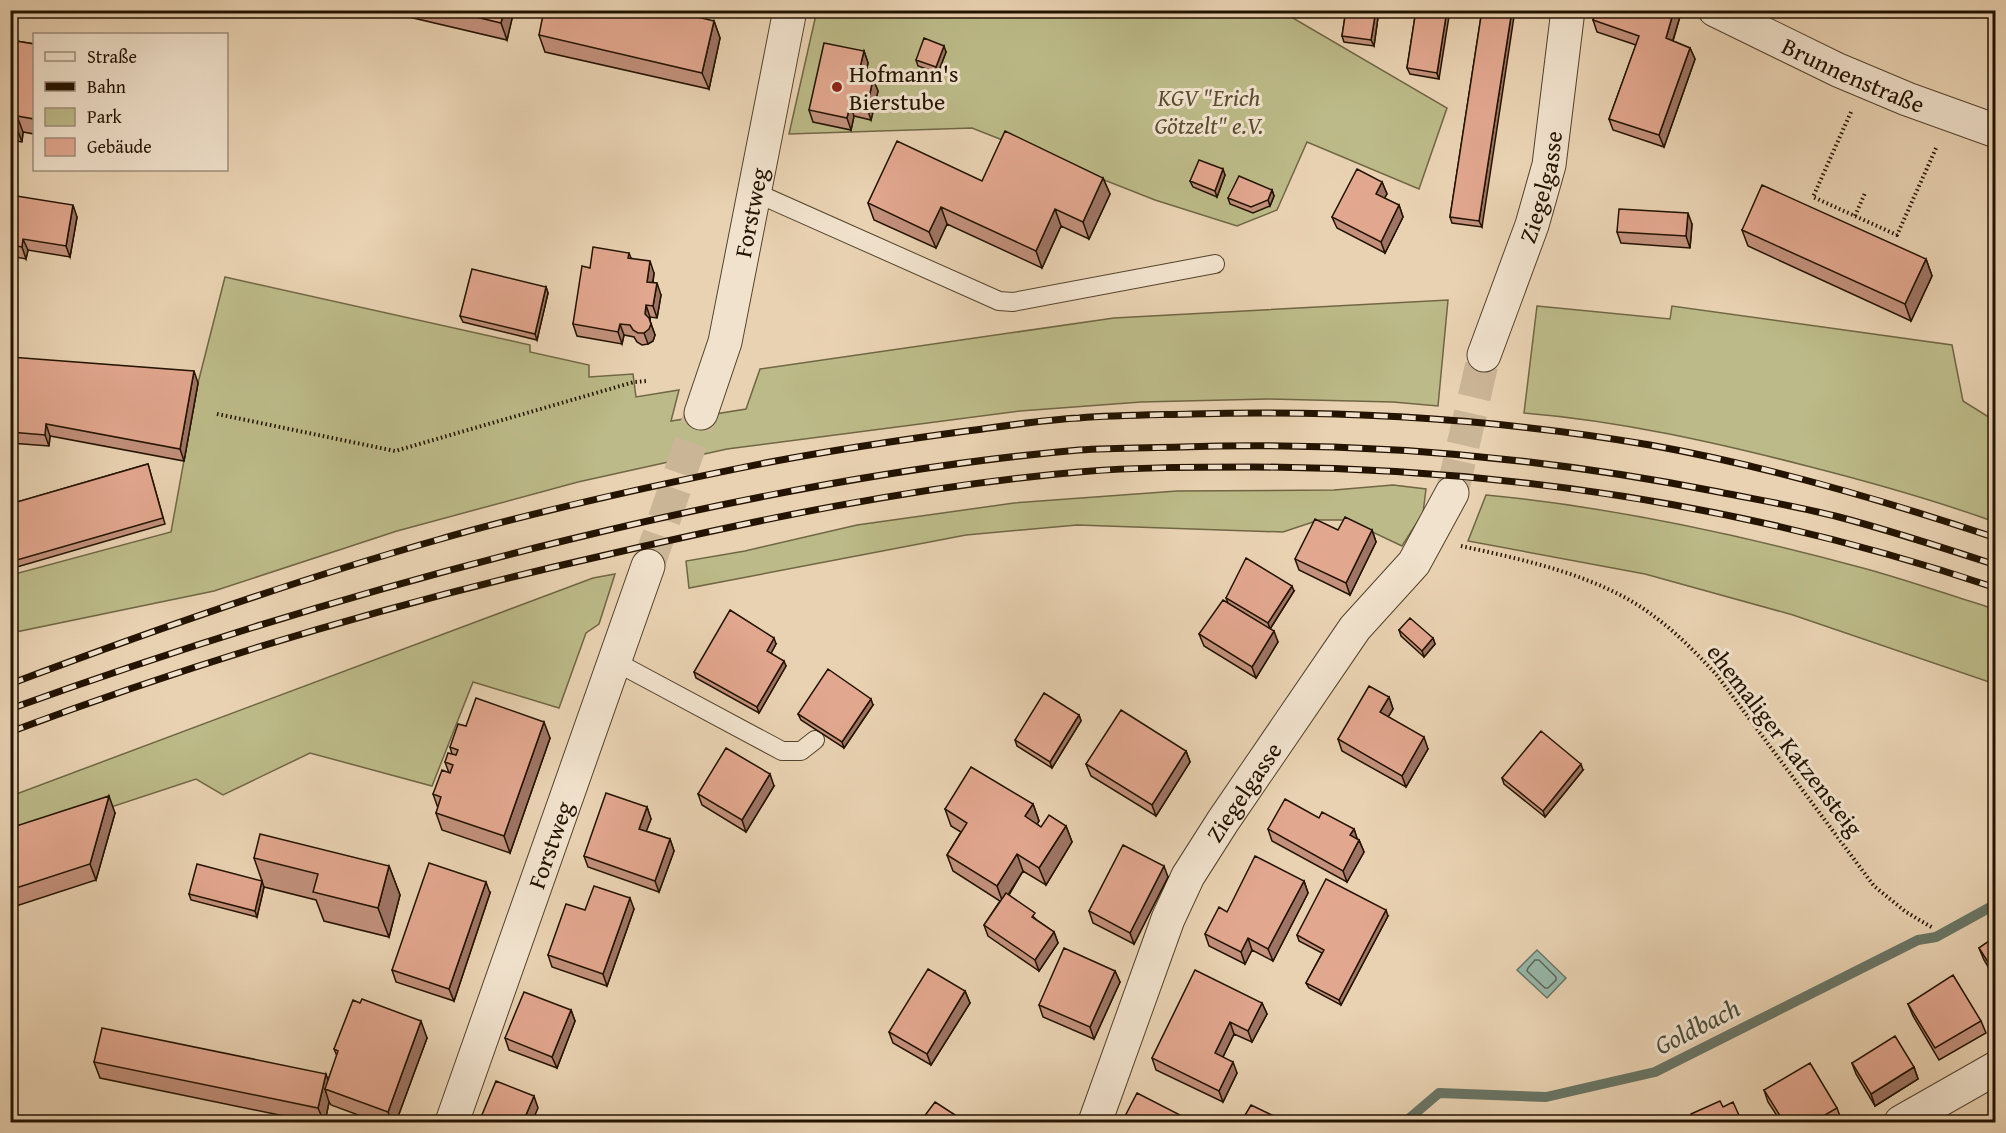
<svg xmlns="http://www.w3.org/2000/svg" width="2006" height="1133" viewBox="0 0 2006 1133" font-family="'Gentium Book Plus',serif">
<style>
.green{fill:#bcba88;stroke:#706644;stroke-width:1.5}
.water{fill:#97b8aa;stroke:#697666;stroke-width:1.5}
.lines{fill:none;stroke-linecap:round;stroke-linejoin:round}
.shore{stroke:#5d6655;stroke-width:1.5}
.stream{stroke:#697666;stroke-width:10}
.minor-tunnel{stroke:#cbb597;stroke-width:33;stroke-dasharray:33 16;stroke-linecap:butt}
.service-casing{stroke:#54432c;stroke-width:20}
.minor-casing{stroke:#54432c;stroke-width:35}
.path{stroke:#231300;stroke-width:4;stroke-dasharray:1.5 3;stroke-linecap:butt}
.service{stroke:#f1e2cd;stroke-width:18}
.minor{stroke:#f1e2cd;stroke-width:33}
.rail-casing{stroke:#231300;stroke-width:7}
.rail{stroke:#f1e2cd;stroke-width:4.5;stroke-dasharray:14;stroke-linecap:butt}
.wall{fill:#c2907b;stroke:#231300;stroke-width:1.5}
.shaded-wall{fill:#9e7564;stroke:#231300;stroke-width:1.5}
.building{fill:#e2a78f;stroke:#231300;stroke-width:1.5}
.poi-dot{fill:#8f2418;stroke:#f1e2cd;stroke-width:2}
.labels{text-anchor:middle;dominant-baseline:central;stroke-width:6;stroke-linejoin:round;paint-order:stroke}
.poi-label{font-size:24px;fill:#231300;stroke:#f1e2cd;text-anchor:start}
.street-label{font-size:24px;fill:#231300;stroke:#f1e2cd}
.park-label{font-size:24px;font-style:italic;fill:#594d30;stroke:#f1e2cd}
.water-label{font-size:26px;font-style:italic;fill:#4c4d3c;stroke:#f1e2cd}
</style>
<rect width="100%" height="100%" fill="#e9d2b2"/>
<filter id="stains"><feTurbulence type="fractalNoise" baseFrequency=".00333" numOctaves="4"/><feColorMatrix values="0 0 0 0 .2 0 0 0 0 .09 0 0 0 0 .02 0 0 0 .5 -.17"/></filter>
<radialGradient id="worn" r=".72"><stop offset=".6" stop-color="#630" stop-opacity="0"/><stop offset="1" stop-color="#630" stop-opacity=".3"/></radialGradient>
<path class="green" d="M817,10L1281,11L1447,108L1419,189L1307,142L1277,210L1237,226L1155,200L972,128L789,134Z
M225,277L530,345V352L589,365V377L633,374L636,397L679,390L671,421L746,409L760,369L1114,318L1448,300L1438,406L1393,402L1268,399L1141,402L1020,411L727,449L578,482L397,531L214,591L11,633V575L171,532L198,383Z
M1537,306L1670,319L1672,306L1952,345L1963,401L1995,421V522C1934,500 1870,482 1807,466C1714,442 1620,421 1524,413Z
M1393,485L1426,489L1423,513L1402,546L1347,520H1319L1283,532L1077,525L966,535L689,588L686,561L745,551L857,525L1014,503L1177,491L1334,490Z
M1486,495C1612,507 1737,534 1859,567C1901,578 1943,593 1985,606L1995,610V684L1793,615L1645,574L1468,541Z
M615,574L599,624L586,633L559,708L473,682L432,786L310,753L223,795L196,779L11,840V796L593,578Z"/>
<path class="water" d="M1537,950L1566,978L1547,998L1517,970Z"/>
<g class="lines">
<path class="shore" d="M1535,960H1539L1556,977V980L1548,988H1545L1527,971L1528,968Z"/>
<path class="stream" d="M1405,1122L1439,1093L1546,1097L1655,1072L1918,940L1936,937L1996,904"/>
<path class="minor-tunnel" d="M1452,493L1484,355
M648,566L701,413"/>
<g class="service-casing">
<path id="service" d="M754,192L999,301L1013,302L1215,264
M614,661L782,751H801L815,740"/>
</g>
<g class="minor-casing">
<g id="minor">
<path id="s1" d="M1715,10L1838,70L1907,99L1996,131"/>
<path id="s2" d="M1484,355L1532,225L1549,165L1568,10"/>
<path id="s3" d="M701,413L725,342L790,10"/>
<path id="s4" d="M452,1122L648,566"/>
<path id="s5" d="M1095,1122L1168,919L1188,876L1223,821L1355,628L1414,563L1452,493"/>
<path d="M1901,1122L1996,1068"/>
</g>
</g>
<path class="path" d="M1851,112L1813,197L1897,235L1937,146
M1855,216L1865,193
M217,414L395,451L634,382L647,381
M1461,546C1525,560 1602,576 1655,617C1677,633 1697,654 1716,674L1874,886L1906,912L1933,928"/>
<use href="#service" class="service"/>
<use href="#minor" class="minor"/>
<g class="rail-casing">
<path id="rail" d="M10,684C151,631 293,581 437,540C545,509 655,485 765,463C833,450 900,440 967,431C1004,426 1042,420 1079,418C1116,415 1154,415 1192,414C1344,410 1499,419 1650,445C1767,466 1883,500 1996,538
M10,709C193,643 379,586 567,540C735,499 907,465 1079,450C1113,448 1148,448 1181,447C1362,441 1542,457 1719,492C1759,500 1800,507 1839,517C1892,531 1944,548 1996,565
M10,732C201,660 398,602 597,557C756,520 916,486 1079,472C1137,467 1195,467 1253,467C1505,468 1757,507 1996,588"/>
</g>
<use href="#rail" class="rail"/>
</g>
<path class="wall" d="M379,10H514L507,40Z
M1284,10H1314L1313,15Z
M1346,10H1379L1374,46L1344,42L1342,36Z
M1416,10L1439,79L1410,74L1407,68Z
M1482,10V227L1452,223L1450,217Z
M1681,13L1673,41L1690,48L1695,59L1664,147L1613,130L1609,119L1636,45L1597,32L1593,20Z
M714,21L720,38L709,89L545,52L539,35Z
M10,40L34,44V134L23,132L22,142L10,140Z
M864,51L868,63L865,77L873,79L878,91L871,120L854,116L851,130L813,122L809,110Z
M946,52L938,73L918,66L916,60Z
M1225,175L1217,197L1193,187L1190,181Z
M1103,178L1110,194L1089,239L1061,226L1042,268L947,224L936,248L874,220L868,203L982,181Z
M1382,182L1387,194L1384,198L1399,205L1403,217L1385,253L1337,228L1332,217Z
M1272,190L1274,196L1270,206L1253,213L1230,204L1228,198Z
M10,195L77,217L70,257L28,250L26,259L10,256Z
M1692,224L1690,248L1621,243L1617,232Z
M1742,230L1926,259L1932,276L1911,321L1748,246Z
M629,253L631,258L654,273L653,283L661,295L657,318L650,317V321L655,335L653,341L648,344L642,345L637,342L634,337L624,335L622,344L577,336L573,324L590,268Z
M546,287L548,293L537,340L463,322L460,316Z
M10,357L198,383L184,461L50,436L49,446L10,443Z
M148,464L165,524L10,569V504Z
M1338,530H1372L1376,542L1350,595L1299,570L1295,559Z
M1294,591L1270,629L1278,642L1256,678L1204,646L1199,634L1228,603L1226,598Z
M1399,630L1433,638L1435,644L1424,657L1401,636Z
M776,644L771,653L786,666L759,713L696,678L694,672Z
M1389,697L1393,709L1388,717L1428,749L1406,787L1342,751L1338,739Z
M873,705L844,748L801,720L798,714Z
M1079,715L1081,721L1052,768L1017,746L1015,740Z
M466,726L550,738L510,853L442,830L436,813L438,808L433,794L449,773L445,762L452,754L450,747Z
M1186,751L1190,762L1156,816L1091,776L1086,764Z
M1583,770L1545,817L1504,784L1502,778Z
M774,786L746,832L702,805L698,794Z
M1033,804L1039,821L1037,824L1041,827L1066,826L1072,842L1046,885L1023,871L1009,895L1037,920L1054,932L1058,943L1039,971L988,936L984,925L1000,901L953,871L947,855L961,832L951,826L945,809Z
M647,807L651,819L646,831L670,839L674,851L659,892L588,867L584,856Z
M115,813L96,880L10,908V828Z
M1319,818L1354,829L1357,839L1359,840L1364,852L1347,882L1272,841L1268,829Z
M254,858L389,866L400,895L389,937L324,921L316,900L264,887L257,917L191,900L189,894L262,881Z
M1168,877L1134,944L1093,923L1089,911Z
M1304,881L1308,893L1273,961L1252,950L1245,964L1209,946L1205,934L1227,912Z
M490,893L454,1001L396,982L392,970Z
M634,909L607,986L552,967L548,955L585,910Z
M1388,916L1341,1005L1309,988L1306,983L1322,953L1299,941L1297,935Z
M1995,929V978L1984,960L1979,948L1994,938L1992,931Z
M1115,971L1120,982L1094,1039L1043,1017L1039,1005Z
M965,991L970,1003L931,1065L893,1043L889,1032Z
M1262,1003L1267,1014L1252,1042L1234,1034L1223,1057L1237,1073L1223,1102L1156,1070L1152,1058Z
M1908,1004L1981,1021L1986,1033L1939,1060L1913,1016Z
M571,1010L575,1021L557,1068L509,1050L505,1038Z
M427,1038L396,1122H377L331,1105L329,1102L325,1122H313L100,1078L94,1062L328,1080L337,1056L334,1049Z
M1852,1063L1914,1067L1918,1079L1875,1106L1856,1074Z
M1764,1090L1837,1108L1841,1119L1836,1122H1781L1768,1102Z"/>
<path class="shaded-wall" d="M504,10H514L507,40L501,23Z
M1376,10H1379L1374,46L1371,40Z
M1447,10H1450L1439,79L1437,73Z
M1512,10H1515L1482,227L1479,221Z
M1674,10H1680L1681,13L1670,50L1666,38Z
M714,21L720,38L709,89L702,73Z
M944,46L946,52L938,73L936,67Z
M1690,48L1695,59L1664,147L1659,135Z
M864,51L868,63L862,88L858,76Z
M873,79L878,91L871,120L867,108Z
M850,105L854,116L851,130L847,118Z
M17,116L23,132L22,142L16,126Z
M1223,169L1225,175L1217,197L1215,191Z
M1103,178L1110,194L1089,239L1083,222Z
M1382,182L1387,194L1380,206L1376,194Z
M1272,190L1274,196L1270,206L1268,200Z
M73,205L77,217L70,257L66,246Z
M1399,205L1403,217L1385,253L1381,242Z
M941,207L947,224L936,248L929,232Z
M1055,209L1061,226L1042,268L1036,251Z
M1688,213L1692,224L1690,248L1686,236Z
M23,239L28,250L26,259L22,247Z
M1926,259L1932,276L1911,321L1905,304Z
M650,261L654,273L651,293L647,282Z
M657,283L661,295L657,318L653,306Z
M546,287L548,293L537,340L535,334Z
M646,305L650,317V321L655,335L653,341L648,344L644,333Z
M620,324L624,335L622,344L618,332Z
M194,371L198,383L184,461L180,449Z
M46,424L50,436L49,446L45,435Z
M1372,530L1376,542L1350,595L1346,583Z
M1292,586L1294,591L1270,629L1268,623Z
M1274,631L1278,642L1256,678L1252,667Z
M774,638L776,644L769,657L767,651Z
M1433,638L1435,644L1424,657L1422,651Z
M784,661L786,666L759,713L757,707Z
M1389,697L1393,709L1384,724L1380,712Z
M871,699L873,705L844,748L842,742Z
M1079,715L1081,721L1052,768L1050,762Z
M544,722L550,738L510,853L504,836Z
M1424,737L1428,749L1406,787L1402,776Z
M1186,751L1190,762L1156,816L1152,805Z
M1581,764L1583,770L1545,817L1543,811Z
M770,774L774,786L746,832L742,820Z
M109,796L115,813L96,880L90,864Z
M1033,804L1039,821L1031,833L1025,816Z
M647,807L651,819L643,840L639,829Z
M1066,826L1072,842L1046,885L1039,868Z
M1354,829L1358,841L1350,835Z
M670,839L674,851L659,892L655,881Z
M1359,840L1364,852L1347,882L1343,871Z
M1017,854L1023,871L1003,903L997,886Z
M389,866L400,895L389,937L378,908Z
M1164,866L1168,877L1134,944L1130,933Z
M262,881L264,887L257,917L255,911Z
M1304,881L1308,893L1273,961L1268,949Z
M486,882L490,893L454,1001L449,989Z
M630,898L634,909L607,986L603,974Z
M1386,910L1388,916L1341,1005L1339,1000Z
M1054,932L1058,943L1039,971L1035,960Z
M1248,938L1252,950L1245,964L1241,952Z
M1115,971L1120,982L1094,1039L1090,1027Z
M965,991L970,1003L931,1065L927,1054Z
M1262,1003L1267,1014L1252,1042L1248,1031Z
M571,1010L575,1021L557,1068L552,1057Z
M421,1021L427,1038L396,1122H392L388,1112Z
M1230,1022L1234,1034L1219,1065L1215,1053Z
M1233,1062L1237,1073L1223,1102L1219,1091Z
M1914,1067L1918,1079L1875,1106L1871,1094Z
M326,1074L332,1091L325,1089L329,1102L325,1122H324L318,1108Z
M534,1096L538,1108L532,1122H523Z"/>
<path class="building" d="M447,10H504L501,23Z
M544,10H669L714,21L702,73L539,35Z
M1346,10H1376L1371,40L1342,36Z
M1416,10H1447L1437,73L1407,68Z
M1482,10H1512L1479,221L1450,217Z
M1596,10H1674L1666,38L1690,48L1659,135L1609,119L1639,36L1593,20Z
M924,38L944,46L936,67L916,60Z
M10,40L34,44V119L17,116L16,126L10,125Z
M824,43L864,51L858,76L873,79L867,108L850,105L847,118L809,110Z
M1005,131L1103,178L1083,222L1055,209L1036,251L941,207L929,232L868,203L897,141L982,181Z
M1199,160L1223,169L1215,191L1190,181Z
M1357,169L1382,182L1376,194L1399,205L1381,242L1332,217Z
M1239,176L1272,190L1268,200L1251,207L1228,198Z
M1762,185L1926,259L1905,304L1742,230Z
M10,195L73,205L66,246L23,239L22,247L10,245Z
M1619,209L1688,213L1686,236L1617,232Z
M593,247L629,253L628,258L650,261L647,282L657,283L653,306L646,305L645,314L649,318L651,324L649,329L644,333H638L633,330L630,325L620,324L618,332L573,324L582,266L590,268Z
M472,269L546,287L535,334L460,316Z
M10,357L194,371L180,449L46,424L45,435L10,432Z
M148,464L163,518L10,562V504Z
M1345,517L1372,530L1346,583L1295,559L1315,519L1338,530Z
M1246,558L1292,586L1268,623L1226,598Z
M1223,600L1274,631L1252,667L1199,634Z
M730,610L774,638L767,651L784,661L757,707L694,672Z
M1410,618L1433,638L1422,651L1399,630Z
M828,669L871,699L842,742L798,714Z
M1369,686L1389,697L1380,712L1424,737L1402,776L1338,739Z
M1044,693L1079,715L1050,762L1015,740Z
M476,698L544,722L504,836L436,813L441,797L433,794L442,770L450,773L453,765L445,762L448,753L456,755L458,750L450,747L458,724L466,726Z
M1121,710L1186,751L1152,805L1086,764Z
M1541,731L1581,764L1543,811L1502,778Z
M726,748L770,774L742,820L698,794Z
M971,767L1033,804L1025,816L1041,827L1049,815L1066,826L1039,868L1017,854L997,886L947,855L967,823L945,809Z
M606,793L647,807L639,829L670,839L655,881L584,856Z
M109,796L90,864L10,890V828Z
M1285,799L1319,818L1322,812L1354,829L1350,835L1359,840L1343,871L1268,829Z
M260,834L389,866L378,908L313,892L318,874L254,858Z
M1123,845L1164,866L1130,933L1089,911Z
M1255,856L1304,881L1268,949L1248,938L1241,952L1205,934L1219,907L1227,912Z
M429,863L486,882L449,989L392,970Z
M197,864L262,881L255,911L189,894Z
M1326,879L1386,910L1339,1000L1306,983L1324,950L1297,935Z
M594,886L630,898L603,974L548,955L566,904L585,910Z
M1006,893L1035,913L1032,917L1054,932L1035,960L984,925Z
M1995,929V937L1992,931Z
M1995,937V973L1979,948Z
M1064,948L1115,971L1090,1027L1039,1005Z
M928,969L965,991L927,1054L889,1032Z
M1195,970L1262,1003L1248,1031L1230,1022L1215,1053L1233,1062L1219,1091L1152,1058Z
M1953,975L1981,1021L1935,1048L1908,1004Z
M524,992L571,1010L552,1057L505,1038Z
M362,999L421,1021L388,1112L325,1089L338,1051L334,1049L353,1000L360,1003Z
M102,1028L326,1074L318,1108L94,1062Z
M1895,1036L1914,1067L1871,1094L1852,1063Z
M1810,1063L1837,1108L1813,1122H1784L1764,1090Z
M496,1081L534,1096L523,1122H479Z
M1137,1093L1184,1117L1182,1122H1122Z
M1720,1101L1723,1107L1733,1102L1742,1122H1688L1693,1120L1691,1114Z
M935,1102L966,1122H920Z
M1251,1105L1282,1120L1280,1122H1241Z"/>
<circle class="poi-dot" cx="837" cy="87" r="6"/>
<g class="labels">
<g class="poi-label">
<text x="849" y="73">Hofmann's<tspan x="849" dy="28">Bierstube</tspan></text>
</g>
<g class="street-label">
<text stroke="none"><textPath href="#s1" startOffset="153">Brunnenstraße</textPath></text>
<text stroke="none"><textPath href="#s2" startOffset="178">Ziegelgasse</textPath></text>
<text stroke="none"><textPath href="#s3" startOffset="207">Forstweg</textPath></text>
<text transform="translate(1785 740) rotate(52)">ehemaliger Katzensteig</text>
<text stroke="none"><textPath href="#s5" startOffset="364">Ziegelgasse</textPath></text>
<text stroke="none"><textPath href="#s4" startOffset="294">Forstweg</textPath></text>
</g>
<g class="park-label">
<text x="1209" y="97">KGV "Erich<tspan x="1209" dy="28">Götzelt" e.V.</tspan></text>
</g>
<g class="water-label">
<text transform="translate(1697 1026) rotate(-27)">Goldbach</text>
</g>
</g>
<rect width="2006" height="1133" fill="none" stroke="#e9d2b2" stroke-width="36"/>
<rect x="12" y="12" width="1982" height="1109" fill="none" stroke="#231300" stroke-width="3"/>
<rect x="18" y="18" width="1970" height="1097" fill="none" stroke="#231300" stroke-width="1.5"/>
<rect x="33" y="33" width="195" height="138" fill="#f1e2cd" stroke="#9f8f7b" stroke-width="1.5"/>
<rect x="45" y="52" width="30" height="9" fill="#f1e2cd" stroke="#9f8f7b" stroke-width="1.5"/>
<text x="87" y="63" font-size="18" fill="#231300">Straße</text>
<rect x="45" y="82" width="30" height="9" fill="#231300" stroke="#9f8f7b" stroke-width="1.5"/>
<text x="87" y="93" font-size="18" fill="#231300">Bahn</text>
<rect x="45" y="108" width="30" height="18" fill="#bcba88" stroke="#9f8f7b" stroke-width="1.5"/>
<text x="87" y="123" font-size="18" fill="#231300">Park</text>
<rect x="45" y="138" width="30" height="18" fill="#e2a78f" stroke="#9f8f7b" stroke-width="1.5"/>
<text x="87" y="153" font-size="18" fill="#231300">Gebäude</text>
<rect width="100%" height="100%" filter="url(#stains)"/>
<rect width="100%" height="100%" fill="url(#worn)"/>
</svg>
